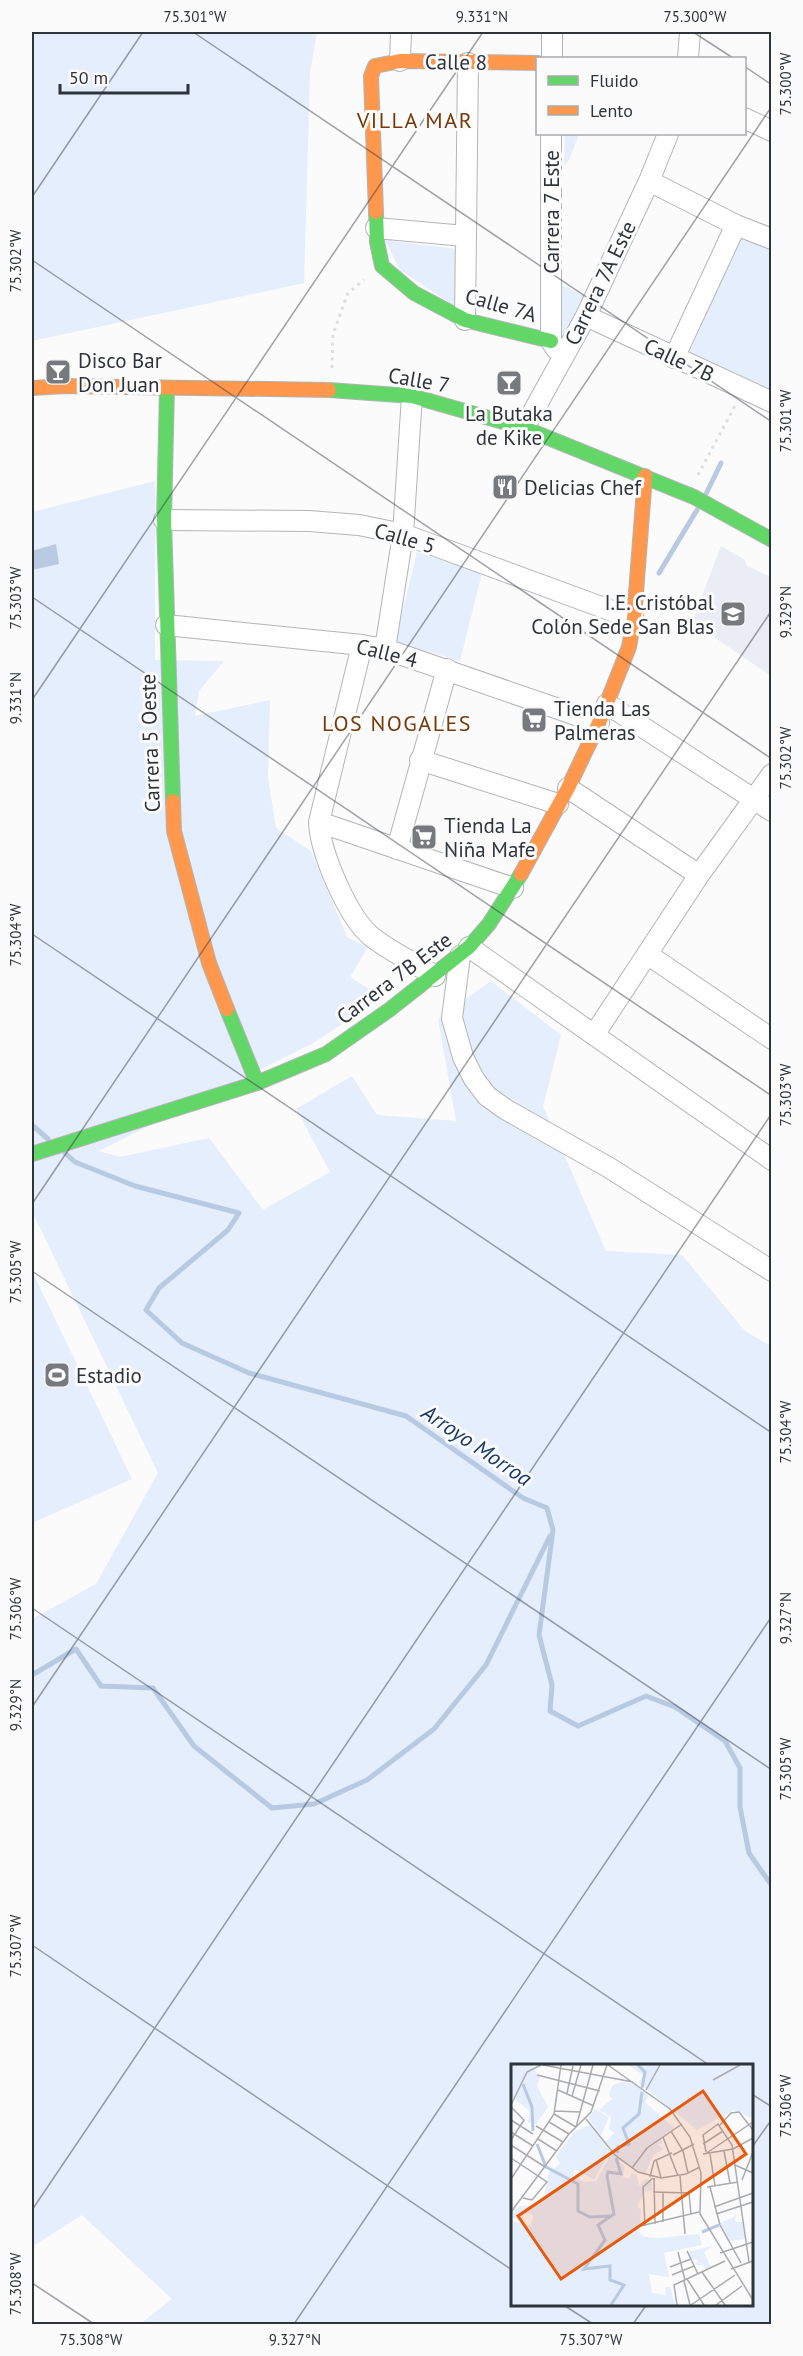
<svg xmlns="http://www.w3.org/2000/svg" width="803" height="2356" viewBox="0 0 803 2356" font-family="'PT Sans',sans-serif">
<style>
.built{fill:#eaeef4}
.green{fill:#e4eefc;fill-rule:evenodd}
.water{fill:#b8c9e2}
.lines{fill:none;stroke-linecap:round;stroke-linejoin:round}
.stream{stroke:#b8c9e2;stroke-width:5}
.street-casing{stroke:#b3b5b8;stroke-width:22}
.fast-casing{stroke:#b3b5b8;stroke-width:16}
.slow-casing{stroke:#b3b5b8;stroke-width:16}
.path{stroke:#dddede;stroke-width:3;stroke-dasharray:3 4.5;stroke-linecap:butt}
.street{stroke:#fefefe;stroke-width:20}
.fast{stroke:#63d668;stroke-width:14}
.slow{stroke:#ff974d;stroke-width:14}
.ticks{fill:none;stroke:#2e343b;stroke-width:1.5;stroke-opacity:0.45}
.labels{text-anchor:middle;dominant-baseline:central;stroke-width:6;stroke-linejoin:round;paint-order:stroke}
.street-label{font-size:21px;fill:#2e343b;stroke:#fbfbfb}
.poi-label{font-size:21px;fill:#2e343b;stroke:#fbfbfb;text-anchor:start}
.neighbourhood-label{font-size:22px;letter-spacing:1.5px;fill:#753a07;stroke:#fbfbfb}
.water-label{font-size:22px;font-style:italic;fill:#1a3b69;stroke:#fbfbfb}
.inset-river{fill:none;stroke:#b8c9e2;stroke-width:3}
.inset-road{fill:none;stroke:#a9abae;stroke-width:1.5}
.view{fill:#e8590c;fill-opacity:0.15;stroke:#e8590c;stroke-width:3}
.inset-edge{fill:none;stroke:#2e343b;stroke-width:3}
.neatline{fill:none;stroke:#2e343b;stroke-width:2}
.ticks-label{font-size:15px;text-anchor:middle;fill:#2e343b}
</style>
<rect width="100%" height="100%" fill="#fbfbfb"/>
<path class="built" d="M721,546L744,559L747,566L771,577V676L692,622Z"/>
<path class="green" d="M32,32H317L310,73L304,283L32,341Z
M565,134H579L569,160L564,166Z
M741,236L771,249V399L687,358Z
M385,240L464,250L459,309L400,270Z
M562,285L587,297L560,345Z
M155,481V660L224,661L199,691L195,716L270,700L268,778L276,828L311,851L347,937L368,947L350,977L383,998L313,1043L99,1151L120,1157L209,1138L263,1210L330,1172L296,1109L352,1076L377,1115L456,1121L438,1019L491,981L561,1035L543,1106L606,1251L682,1255L745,1331L771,1346V2324H140L172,2299L82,2215L35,2245L32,2258V1619L96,1584L158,1473L32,1211V512ZM512,2065H750V2304H512Z
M417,552L482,573L460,661L395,642Z
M32,1271L132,1479L32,1523Z"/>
<path class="water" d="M56,544L59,564L32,570V551Z"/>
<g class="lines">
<path class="stream" d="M706,494L721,463
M659,573L697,510
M32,1125L48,1139
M65,1153L75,1162L135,1186L239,1213L228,1230L159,1288L146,1310L182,1343L249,1373L406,1416L523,1498L547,1508L553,1530L539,1635L552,1685L550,1711L578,1726L646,1696L675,1707L725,1741L740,1768V1807L749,1853L772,1886
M32,1675L76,1649L101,1686L153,1688L194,1746L272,1808L314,1804L367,1780L434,1729L486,1665L550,1536"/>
<g class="street-casing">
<path id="street" d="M552,58V32
M688,58L690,32
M400,61L401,32
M744,118L772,131
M551,134V341L556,349
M649,181L736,225L772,239
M376,228L465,236
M586,316L772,402
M465,320L468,63
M674,358L736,225
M524,428L586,316L649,181L668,134
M164,520L309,521L359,525L403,534L634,619
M166,625L362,645L385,649L599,723
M362,645L319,822C320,852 348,918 372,937C391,952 415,963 435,976
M385,649L403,534L412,396
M607,704L772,811
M420,760L558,804
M568,788L699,875
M319,822L513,888
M397,849L447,669
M469,947L772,1160
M647,954L772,1039
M460,956L452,1018L463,1057L474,1079L487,1096L505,1109L608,1167L772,1271
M594,1035L699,875L772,774"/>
</g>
<g class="fast-casing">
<path id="fast" d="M376,212L377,242L382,266L414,293L465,320L551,341
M167,388L164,520L173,801
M329,390L412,396L524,428L694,497L772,540
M227,1009L257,1083
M32,1154L257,1083L326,1054L389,1010L469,947L489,924L521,874"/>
</g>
<g class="slow-casing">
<path id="slow" d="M376,212L371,76L375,66L400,61L538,63
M32,388L66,386L329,390
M173,801L174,831L209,963L227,1009
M521,874L568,788L599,723L629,647L634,619L645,476"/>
</g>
<path class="path" d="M332,368L333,334L348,293L364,280
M698,475L736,404"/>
<use href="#street" class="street"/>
<use href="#fast" class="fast"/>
<use href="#slow" class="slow"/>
</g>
<path class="ticks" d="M193,32L772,422M693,32L733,58M744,66L772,85M32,197L143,32M32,260L772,759M32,597L772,1096M32,700L483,32M32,934L772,1433M32,1204L772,106M32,1271L772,1770M32,1608L709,2065M32,1707L772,610M32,1945L512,2270M750,2093L772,2107M750,2150L772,2119M32,2210L772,1113M32,2283L94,2324M562,2304L593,2324M294,2324L772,1616M633,2324L647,2304"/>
<defs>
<g id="bar-square" transform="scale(1.35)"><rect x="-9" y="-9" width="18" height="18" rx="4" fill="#767a7e" stroke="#fbfbfb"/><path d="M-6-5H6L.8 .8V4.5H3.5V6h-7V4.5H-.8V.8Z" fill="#fff"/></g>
<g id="restaurant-square" transform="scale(1.35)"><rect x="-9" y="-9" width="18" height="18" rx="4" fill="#767a7e" stroke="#fbfbfb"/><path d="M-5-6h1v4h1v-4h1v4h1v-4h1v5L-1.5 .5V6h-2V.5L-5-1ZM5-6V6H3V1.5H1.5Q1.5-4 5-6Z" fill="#fff"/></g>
<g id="school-square" transform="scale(1.35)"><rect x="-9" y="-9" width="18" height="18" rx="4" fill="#767a7e" stroke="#fbfbfb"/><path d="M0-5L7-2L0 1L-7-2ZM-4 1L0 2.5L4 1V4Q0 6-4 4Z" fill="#fff"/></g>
<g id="supermarket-square" transform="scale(1.35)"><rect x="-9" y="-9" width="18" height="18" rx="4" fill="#767a7e" stroke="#fbfbfb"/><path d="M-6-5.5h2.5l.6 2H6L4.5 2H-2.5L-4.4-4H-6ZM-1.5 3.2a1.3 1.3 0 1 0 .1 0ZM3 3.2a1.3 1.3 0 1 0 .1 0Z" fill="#fff"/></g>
<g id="stadium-square" transform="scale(1.35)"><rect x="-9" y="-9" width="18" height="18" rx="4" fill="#767a7e" stroke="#fbfbfb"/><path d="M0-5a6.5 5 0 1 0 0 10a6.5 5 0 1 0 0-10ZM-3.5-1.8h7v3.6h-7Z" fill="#fff"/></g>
</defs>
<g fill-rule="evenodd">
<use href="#bar-square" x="58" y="372"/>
<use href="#bar-square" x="509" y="383"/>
<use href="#restaurant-square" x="505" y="487"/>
<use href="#school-square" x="733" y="614"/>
<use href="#supermarket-square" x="534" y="720"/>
<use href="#supermarket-square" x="424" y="837"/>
<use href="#stadium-square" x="57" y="1375"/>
</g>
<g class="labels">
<g class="street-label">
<text transform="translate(456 62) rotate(1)">Calle 8</text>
<text transform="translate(551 212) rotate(-90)">Carrera 7 Este</text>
<text transform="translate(600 283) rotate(-64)">Carrera 7A Este</text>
<text transform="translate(501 305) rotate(16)">Calle 7A</text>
<text transform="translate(679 360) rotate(25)">Calle 7B</text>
<text transform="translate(419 380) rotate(10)">Calle 7</text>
<text transform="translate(405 538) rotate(16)">Calle 5</text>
<text transform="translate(387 653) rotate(14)">Calle 4</text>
<text transform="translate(150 743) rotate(-92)">Carrera 5 Oeste</text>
<text transform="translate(394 978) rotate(-37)">Carrera 7B Este</text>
</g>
<g class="poi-label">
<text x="78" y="360">Disco Bar<tspan x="78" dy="24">Don Juan</tspan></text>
<text x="509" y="413" text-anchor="middle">La Butaka<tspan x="509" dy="24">de Kike</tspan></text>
<text x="524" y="487">Delicias Chef</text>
<text x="714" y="602" text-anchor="end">I.E. Cristóbal<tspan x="714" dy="24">Colón Sede San Blas</tspan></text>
<text x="554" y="708">Tienda Las<tspan x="554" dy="24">Palmeras</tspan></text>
<text x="444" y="825">Tienda La<tspan x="444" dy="24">Niña Mafe</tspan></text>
<text x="76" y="1375">Estadio</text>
</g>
<g class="neighbourhood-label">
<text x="415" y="120">VILLA MAR</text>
<text x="397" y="723">LOS NOGALES</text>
</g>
<g class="water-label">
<text transform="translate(477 1445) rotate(34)">Arroyo Morroa</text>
</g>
</g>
<g transform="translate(511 2064)">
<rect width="242" height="242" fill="#fbfbfb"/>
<path d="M0,1H20L29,13L26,22L37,43L25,60L17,59L19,47L0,32ZM117,1H241V54L223,46L186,66L128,19L132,11ZM112,18L126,21L138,31L134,38L163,64L149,74L152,79L147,80L152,85L142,92L134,110L107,96L114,103L111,112L117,115L121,109L126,111L128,122L135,115L141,117V126L134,128L126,141L130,147L128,168L133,173L147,174L188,170L191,181L153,189L158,213L138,210L141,229L155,231L154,223H159L164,241H0V157L20,162L22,151L17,149L0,155V150L9,142H21L33,133L38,108L49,100L45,92L64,67L79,61L99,87L83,116L51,97L64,105L62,113L73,118L85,117L102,87L95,78L103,69L98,65L100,53L88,46L101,35L98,30L102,21ZM84,45L98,53L90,71L77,54ZM225,144L224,158H232L234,175L217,177L209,159L223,153ZM201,182L193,188L200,204L195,206L192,201H184L187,196L180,195L177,188Z" fill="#e4eefc"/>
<path class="inset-river" d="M127,1L134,8L131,24M12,20L21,43L22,67M26,80L35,103L67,120V147L79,153L99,152M106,89L107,83L118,80L112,64L128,50L131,28M191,168L208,161M100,241L113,221L99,216V202L73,205L94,176L87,161L103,150L96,112L97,108L110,110L105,94"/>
<path class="inset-road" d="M32,1L122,18M97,1L159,45L179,73L190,109L189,150L242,236M26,11L89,27M202,16L229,1M47,26L83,42M135,26L149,1M56,29L62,2M61,32L70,1M0,41L16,8L30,1M0,43L13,56L0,76M44,47L69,48M43,50L65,63M75,55L104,91L127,108L150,114L175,110L189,103M0,56L22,70M38,58L58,70M209,61L220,49L228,48L242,66M25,62L52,78M65,63L82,1M160,67L172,87L177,109M0,68L22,82M152,73L167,112M27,75L46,87M192,80L212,67M0,81L34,103M213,87L219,119M195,88L192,71L207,60L221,81L238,198M192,90L222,85L242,74M194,90L242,58M199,90L204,122M162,91L183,80M0,94L36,118L21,136L12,134M145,95L150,114M224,101L242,109M121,104L136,84L171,60M169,112L174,170M139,113L143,97L161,89M143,114L144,160M0,115L43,50L50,1M231,116L242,88M196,123L227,118M199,123L209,161L230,199M142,128L178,129L180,150M152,128V158M203,143L242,129M0,148L58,70L80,48L96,1M205,150L242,138M134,162L132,123L142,114M125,163L188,148M176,187L187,210M167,188L174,216M209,189L242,178M159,203L180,195M220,205L242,197M191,208L214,241M161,211L183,202M176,215L193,241M173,217L179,241M166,241L163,221L214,197M180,241L224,211M205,241L231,222"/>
<path class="view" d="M192,27L235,90L50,215L7,152Z"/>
<rect width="242" height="242" class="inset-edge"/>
</g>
<rect width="803" height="2356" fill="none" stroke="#fbfbfb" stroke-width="66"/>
<rect x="536" y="57" width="210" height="78" fill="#fbfbfb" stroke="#a9abae" stroke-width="1.5"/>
<rect x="548" y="76" width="30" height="9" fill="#63d668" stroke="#a9abae" stroke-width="1.5"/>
<text x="590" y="87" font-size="18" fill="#2e343b">Fluido</text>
<rect x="548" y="106" width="30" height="9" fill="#ff974d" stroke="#a9abae" stroke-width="1.5"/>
<text x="590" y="117" font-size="18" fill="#2e343b">Lento</text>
<path d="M60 84v9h128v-9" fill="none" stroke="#2e343b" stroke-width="3"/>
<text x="69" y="84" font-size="18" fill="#2e343b" stroke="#fbfbfb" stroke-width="4.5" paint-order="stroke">50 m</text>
<rect x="33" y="33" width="737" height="2290" class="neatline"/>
<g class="ticks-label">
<text x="195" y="22">75.301°W</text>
<text x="482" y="22">9.331°N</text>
<text x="695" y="22">75.300°W</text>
<text transform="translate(786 84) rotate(-90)" y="5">75.300°W</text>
<text transform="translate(16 261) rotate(-90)" y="5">75.302°W</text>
<text transform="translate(786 421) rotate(-90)" y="5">75.301°W</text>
<text transform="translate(16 598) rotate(-90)" y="5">75.303°W</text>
<text transform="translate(786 612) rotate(-90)" y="5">9.329°N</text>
<text transform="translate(16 698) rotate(-90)" y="5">9.331°N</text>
<text transform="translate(786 758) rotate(-90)" y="5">75.302°W</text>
<text transform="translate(16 935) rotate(-90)" y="5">75.304°W</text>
<text transform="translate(786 1095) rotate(-90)" y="5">75.303°W</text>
<text transform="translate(16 1272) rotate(-90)" y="5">75.305°W</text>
<text transform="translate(786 1432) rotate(-90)" y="5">75.304°W</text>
<text transform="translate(16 1609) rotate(-90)" y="5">75.306°W</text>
<text transform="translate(786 1618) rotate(-90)" y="5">9.327°N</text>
<text transform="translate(16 1705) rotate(-90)" y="5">9.329°N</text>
<text transform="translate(786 1769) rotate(-90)" y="5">75.305°W</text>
<text transform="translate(16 1946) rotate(-90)" y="5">75.307°W</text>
<text transform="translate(786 2106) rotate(-90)" y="5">75.306°W</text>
<text transform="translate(16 2284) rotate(-90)" y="5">75.308°W</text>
<text x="91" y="2345">75.308°W</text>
<text x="295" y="2345">9.327°N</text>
<text x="591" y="2345">75.307°W</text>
</g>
</svg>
